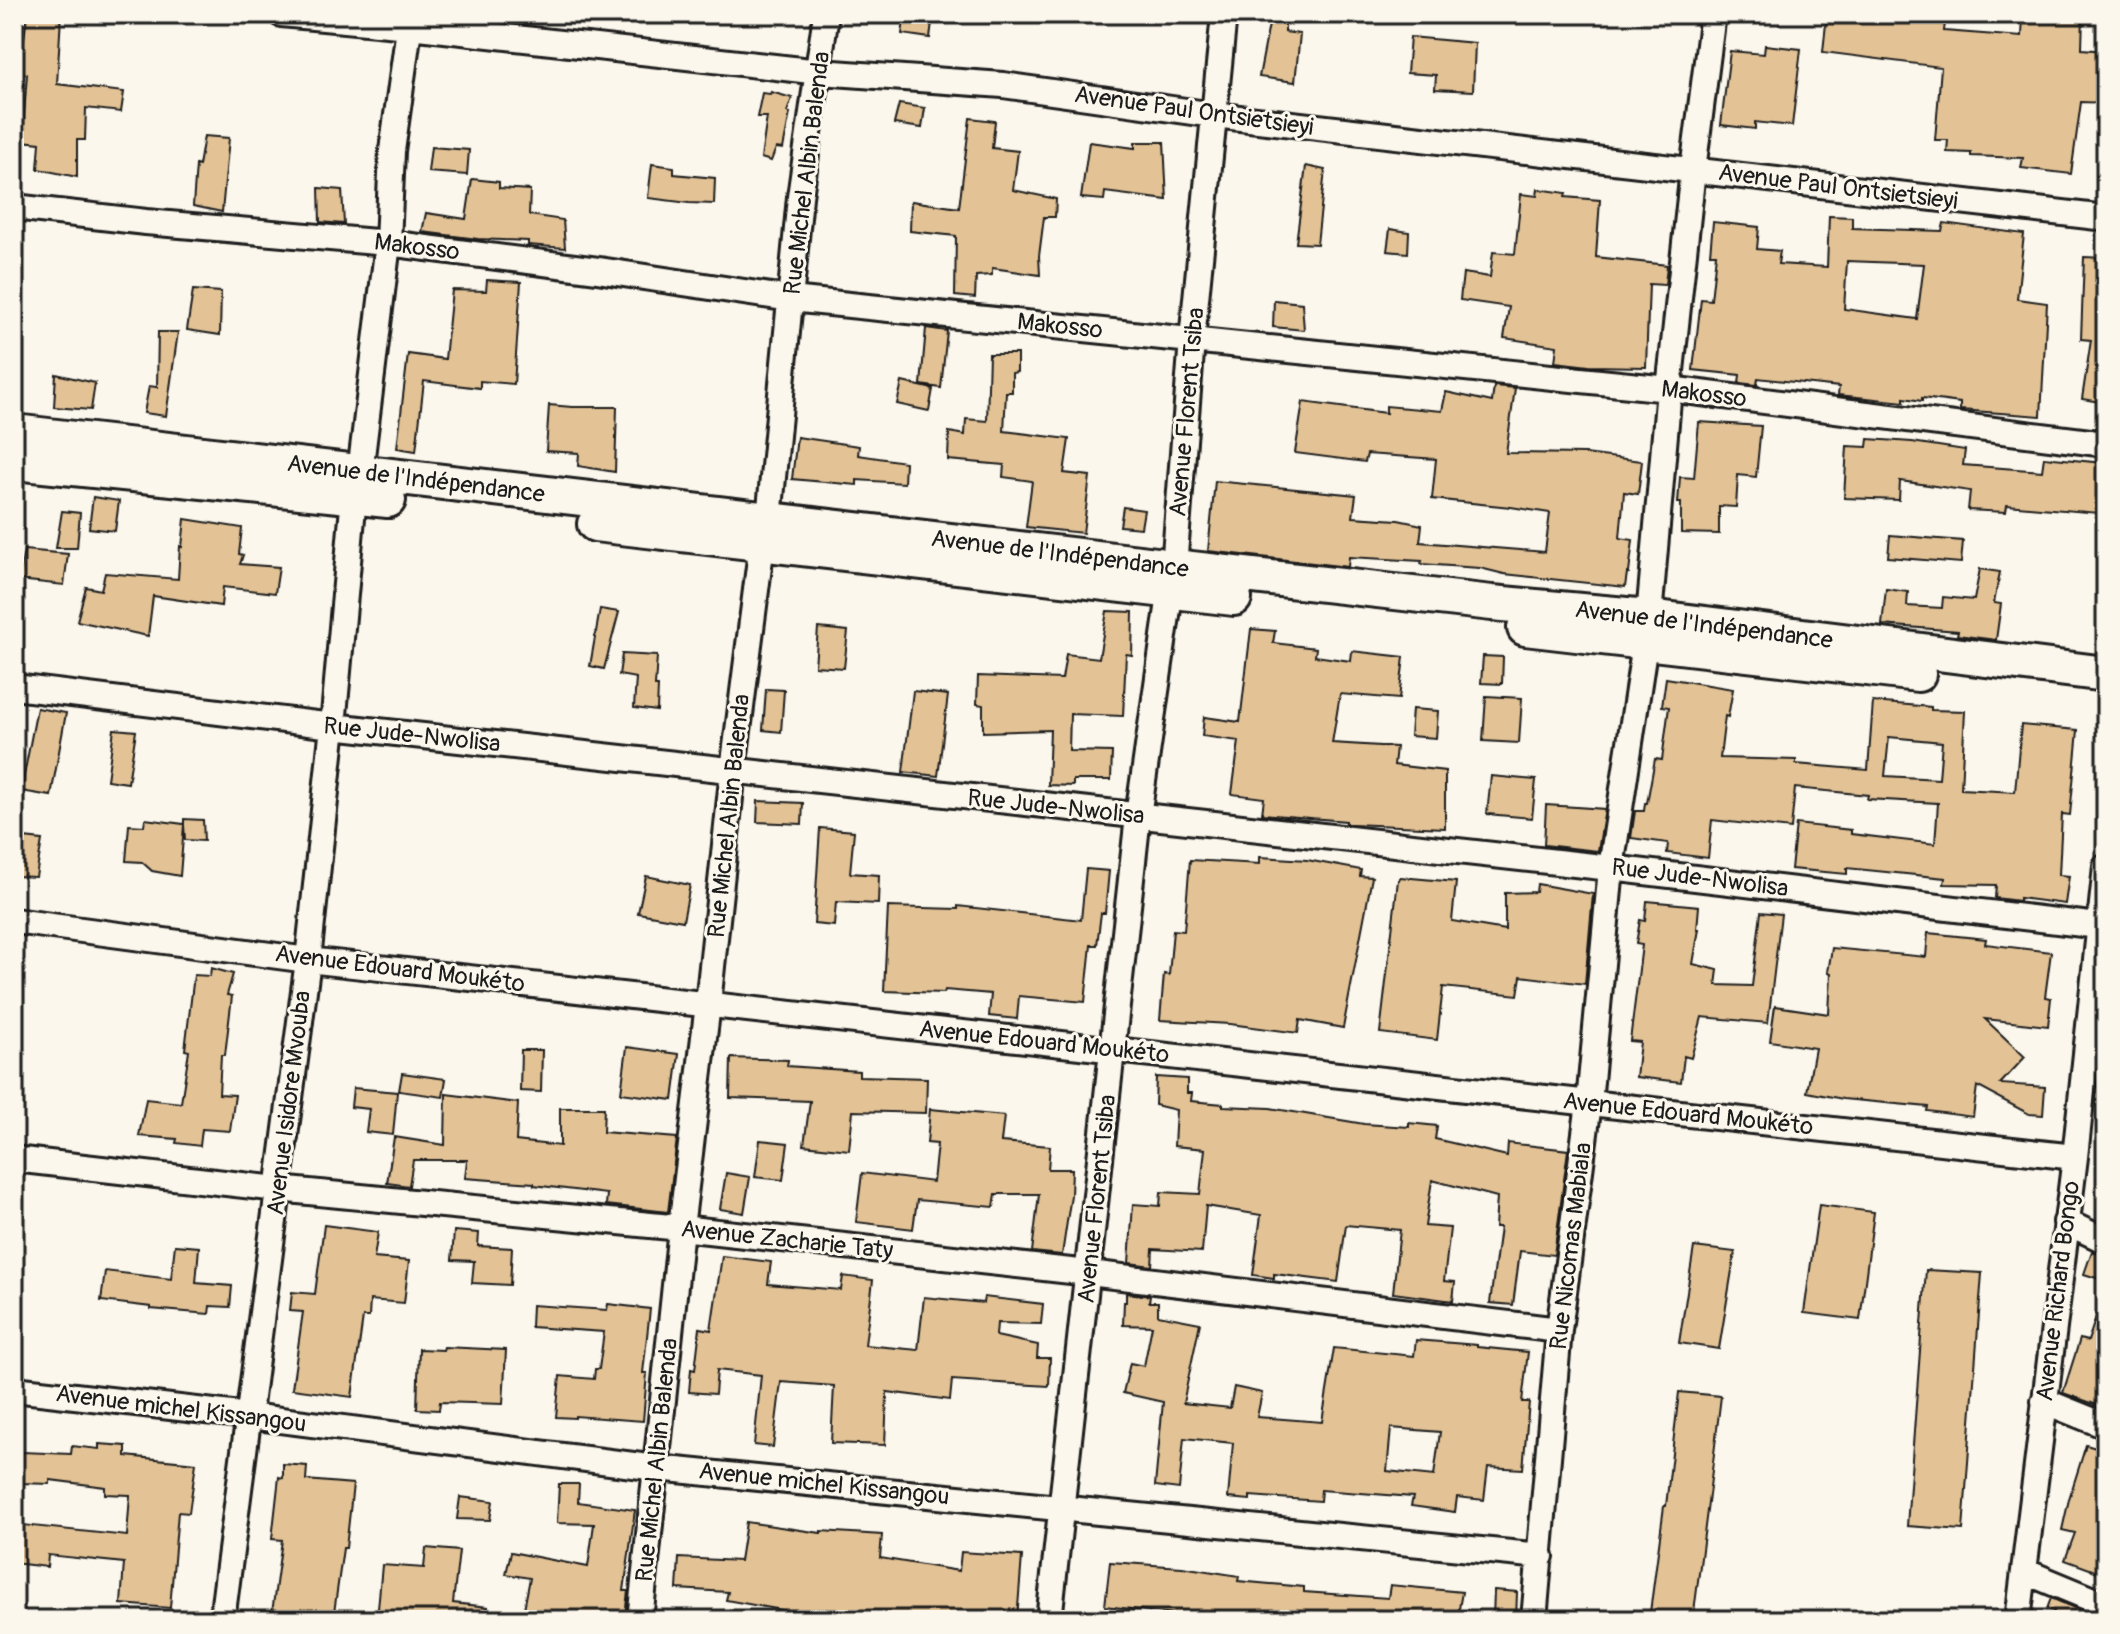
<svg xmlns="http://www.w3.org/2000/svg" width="2120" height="1634" viewBox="0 0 2120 1634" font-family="Pangolin,sans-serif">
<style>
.building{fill:#e3c396;stroke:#1c1c1c;stroke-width:2;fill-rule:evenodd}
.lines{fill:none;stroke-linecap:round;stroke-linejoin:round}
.street-casing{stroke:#1c1c1c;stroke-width:30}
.secondary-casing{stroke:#1c1c1c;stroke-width:40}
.street{stroke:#fbf7ec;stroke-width:24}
.secondary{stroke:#fbf7ec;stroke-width:34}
.labels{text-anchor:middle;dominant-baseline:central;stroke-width:6;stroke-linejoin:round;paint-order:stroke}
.street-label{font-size:24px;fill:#1c1c1c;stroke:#fbf7ec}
</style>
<rect width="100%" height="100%" fill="#fbf7ec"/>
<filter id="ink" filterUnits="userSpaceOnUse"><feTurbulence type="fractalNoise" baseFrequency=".0125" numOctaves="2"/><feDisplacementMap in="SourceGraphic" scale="16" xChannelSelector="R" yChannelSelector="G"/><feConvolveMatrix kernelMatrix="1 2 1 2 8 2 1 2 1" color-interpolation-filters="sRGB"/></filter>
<g filter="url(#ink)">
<path class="building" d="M905,14H933L930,38L902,34Z
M1271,14H1285V32L1300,34L1295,82L1259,77Z
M1827,14H1946L1944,31L2022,37L2023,14H2083L2082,49L2106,51V103L2081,102L2071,174L2021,168L2023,158L1971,156V153L1947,152L1948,140H1935L1941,67L1823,52Z
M61,16L57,84L124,92L121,112L86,108L85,140H77V177L38,169L40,143L22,141L27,74L19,73L27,17Z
M1410,37L1475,43L1473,91L1435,89L1436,75L1407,73Z
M1765,45L1801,49L1792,126L1755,122V129L1721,125L1730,51L1764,54Z
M771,92L792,98L787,112L790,113L783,149L776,148L771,161L761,158L767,117H757L762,93L770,94Z
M899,104L925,108L922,128L894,124Z
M970,118L995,121L992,148L1018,151L1013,190L1056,199L1055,217H1044L1039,256L1040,275L992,268V275L976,276L975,298L955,296L956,236L910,231L911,201L959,208Z
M204,136L229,138L222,212L193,206L196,165L199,166Z
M1089,142L1135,148V142H1164L1167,200L1105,192L1104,200L1081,198Z
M431,147L469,150L467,175L428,172Z
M652,164L674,167V174L715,178L714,204L689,203L648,198Z
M1306,166L1325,170L1317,244L1296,243Z
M472,179L499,182V188L530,190L529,215L563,220L565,248L528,245V241L478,239L422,232L426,213L466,219Z
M319,188L342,190L344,224L320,222Z
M1538,189L1566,193L1565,197L1600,200L1596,257L1667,265L1665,285L1649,284L1646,367L1589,366L1555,362L1557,346L1504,338L1509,307L1460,300L1463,273L1490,277L1493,252L1515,254L1521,194L1537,196Z
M1829,216L1852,217V228L1942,231L1944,223L2024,234L2017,299L2047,303L2041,416L1960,410V403L1922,398V401L1904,398V402L1838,395L1839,387L1758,378L1757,385L1739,383L1740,375L1693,370L1701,299L1711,300L1716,254H1710L1713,222L1759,227L1757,249L1780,251L1778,264L1827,267ZM1847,261L1924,264L1917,319L1844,309Z
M1390,229L1409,232L1408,253L1387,251Z
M2084,257L2106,258V403L2082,399L2091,340L2081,339Z
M487,280L521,282L514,384L480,381V388L424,381L416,451L397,448L408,354L445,359L452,290L486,291Z
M193,290L221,292L220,335L187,330Z
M1274,300L1302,303L1304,330L1273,327Z
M926,328L947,331L941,388L921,385Z
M158,332H178L166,416L144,413L149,386L157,387Z
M989,354H1017V372L1012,373V392H1006L1004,431L1069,439L1064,473L1090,476L1083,533L1026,527L1032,481L1003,477L1004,465L948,460L949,432L965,435L966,419L987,421Z
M56,374L95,383L91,410L54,407Z
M902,382L933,389L929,411L897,404Z
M1494,386L1515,388L1506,453L1585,454L1642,461L1638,494L1624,492L1620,538L1633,540L1629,573H1627L1625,587L1504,574L1480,568L1421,564L1422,561L1349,557L1348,567L1208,551L1215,481L1356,495L1353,517L1398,520L1422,525L1420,542L1545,552L1550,513L1511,507L1432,499L1436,459L1367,454L1365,462L1295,453L1303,402L1386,413V406L1442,411L1446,392L1492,402Z
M549,405L572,407H617L615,472L578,466L579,453L546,451Z
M1699,422L1761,426L1756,477L1738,475L1736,507L1719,506V534L1681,533V503H1678L1680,477L1694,478Z
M797,437L859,446L858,455L905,462L904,483L857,480V485L792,479Z
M1868,439L1912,442L1965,450L1963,465L2042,471L2044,457L2103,463L2098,513L2007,505L2006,512L1968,510L1970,491L1900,481L1899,500L1844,498L1847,446L1867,447Z
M93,497L119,501L115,531L89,528Z
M1123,507L1144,510L1141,528L1120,526Z
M62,511L80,513L77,548H56Z
M185,519L242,528L239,554L243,555L240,564L279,567L275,593L223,587L221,606L153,596L148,636L77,621L86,587L101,590L105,573L178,579L180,546L182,547Z
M1890,535L1963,541L1961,563L1888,557Z
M24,550L68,554L64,585L19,580Z
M1980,569L2000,572L1994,603L2001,604L1996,640L1957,635L1958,631L1882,625L1886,589L1908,592L1907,606L1942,608L1943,597L1974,600Z
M600,609L619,612L604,669L590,666Z
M1107,611L1133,612L1132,655L1126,654L1123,716L1070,714L1069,751L1112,752L1111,780H1073V786L1048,785L1050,730L983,732V705L977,704L978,676L1062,679L1066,654L1099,658Z
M818,628L848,631L844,668L815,666Z
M1251,629L1275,631L1273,643L1316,648L1315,656L1351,661L1352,651L1404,657L1399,699L1340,694L1332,743L1396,747L1394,765L1445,771V828L1352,824H1346V821L1262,814L1264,798L1232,794L1239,741L1202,736L1204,717L1240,722Z
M622,654L657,656L655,686H658L657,711L634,708L636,678L619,675Z
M1483,656L1503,657L1502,684L1481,683Z
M1666,678L1733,689L1728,717L1725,716L1720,758L1796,760V764L1868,770L1873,702L1931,707V710L1965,711L1961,789L2015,792L2021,725L2078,730L2070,815L2062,814L2059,875L2069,876L2065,904L2019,898V901L1995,898L1996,885L1944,884L1945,878L1847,868V874L1791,869L1796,824L1851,830V834L1935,844L1938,803L1867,799L1868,795L1795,788L1791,829L1712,820L1708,858L1667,853L1668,843L1631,838L1635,811H1644L1645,803H1647L1655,759L1662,760L1669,707L1662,706ZM1889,737L1942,742L1939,779L1885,776Z
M766,689L784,690L781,732L763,730Z
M913,691L948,695L938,776L903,772Z
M1486,696L1522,698L1519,743L1483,741Z
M37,708L66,713L51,796L21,791Z
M1412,709L1438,711L1436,738L1410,736Z
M114,729L136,731L128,783L107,780Z
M1491,776L1536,780L1532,818L1487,814Z
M758,801L803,803L802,824L757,822Z
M1546,805L1605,809L1598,851L1544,845Z
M145,819L184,824V819L203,820L204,841L185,840L184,825L180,876L152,871L142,862L126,861L129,825L144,826Z
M820,828L854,831L850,873L879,875L878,904L836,902L834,926L814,924Z
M14,837L42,840L36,877L14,876Z
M1260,857L1307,860L1361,870L1360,876L1372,877L1343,1028L1300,1020L1298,1033L1230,1024L1160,1020L1164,974L1169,975L1173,930L1184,931L1190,860L1260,864Z
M1086,869L1109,871L1105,913H1101L1097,945H1091L1085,1002L1019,996L1017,1019L989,1016L991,994L945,990L944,993L884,991L888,907L958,909V906L1081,920Z
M646,876L690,885L683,921L638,913Z
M1400,877L1456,882L1452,921L1505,930V893L1536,892L1537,884L1593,894L1585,984L1521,976L1518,995L1443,987L1437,1040L1380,1033L1398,880H1399Z
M1647,901L1699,906L1697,929H1699L1693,964L1718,970L1716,985L1752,986L1761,912L1781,914L1768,1023L1702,1017L1691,1058L1684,1056L1681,1082L1636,1077L1640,1042L1630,1041L1642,945L1636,944L1640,920L1645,921Z
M1928,933L1986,939L1985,944L2051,952L2045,997L2051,998L2048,1026L1985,1019L2025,1057L2000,1084L2045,1087L2043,1115L2029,1114L1977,1086L1973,1117L1927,1111L1928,1107L1843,1099L1807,1092L1815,1048L1770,1041L1775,1006L1829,1014L1831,973L1828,972L1832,948L1926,957Z
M211,968L233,974L227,995L232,996L225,1055H221L219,1094L235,1095L230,1131L202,1129L200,1146L176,1143L177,1139L139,1136L146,1099L181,1103L189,1051L185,1050L194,975L210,976Z
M627,1047L679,1054L673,1100L621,1093Z
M521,1050H542L541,1092L520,1091Z
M731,1058L788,1060L787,1066L859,1071V1076L927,1078L926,1113L853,1111L849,1150L804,1145L810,1101L730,1098Z
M402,1073L446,1079L443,1097L399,1091Z
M1156,1077L1187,1079V1093H1192L1191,1101L1223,1104V1106L1270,1108L1364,1124L1409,1127V1123L1437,1126L1435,1139L1507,1156L1508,1143L1568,1150L1554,1255L1520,1251L1513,1305L1490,1303L1500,1227H1495L1497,1197L1432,1180L1425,1226L1450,1228L1444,1281L1455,1282L1453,1301L1393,1293L1400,1230L1346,1225L1338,1282L1274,1274V1278L1253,1275L1261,1215L1206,1206L1202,1252L1153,1249L1152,1266L1129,1263L1133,1204L1160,1206L1161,1192L1200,1194L1205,1149L1174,1146L1176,1110L1155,1105Z
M353,1088L397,1092L393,1135L366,1132L369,1109L351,1107Z
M446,1094L518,1103L516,1141L560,1146V1108H604L603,1132L677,1138L668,1212L606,1205L607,1194L534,1185V1183L465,1178L467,1160H413L409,1186L387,1183L394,1137L445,1145Z
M930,1109L1004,1116L1001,1142L1050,1146L1048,1169H1072L1071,1195L1062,1255L1032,1252L1039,1194H996L994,1207L917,1200L913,1229L856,1222L862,1173L933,1182L937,1144L927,1143Z
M760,1140L788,1143L783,1180L755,1177Z
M726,1173L750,1177L744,1213L720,1209Z
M1819,1205L1874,1212L1860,1320L1804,1313Z
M324,1225L378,1232L374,1258L409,1261L404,1303L370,1300L369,1317H363L352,1397L292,1389L303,1312L290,1311L292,1292L315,1294Z
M454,1231L479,1233L478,1246L512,1248L510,1285L472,1283L474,1261L452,1260Z
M175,1245L199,1247L196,1283L232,1286L230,1307L210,1306L209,1314L151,1309V1307L101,1301L105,1271L171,1279Z
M1694,1247L1735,1252L1719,1349L1679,1343Z
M2092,1251L2106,1256V1281L2084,1274Z
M722,1256L771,1262L768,1284L841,1290L843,1276L873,1280L865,1345L918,1350L924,1297L983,1303L984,1297L1043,1304L1041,1324L997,1323L996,1336L1038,1345L1037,1358H1050L1049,1386L952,1380L950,1400L887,1392L885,1445L831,1443L834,1386L781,1382L773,1447L754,1445L761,1375L717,1370L715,1394L689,1392L691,1369L695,1370L700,1328L711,1330Z
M1926,1270L1982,1273L1963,1530L1907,1526Z
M1126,1293L1150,1296L1149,1302H1158V1315L1200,1323L1183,1403L1230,1408L1234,1387L1262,1393L1257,1417L1322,1422L1334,1348L1414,1356L1416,1340L1477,1345V1347L1528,1352L1522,1402H1529L1523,1469L1488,1467L1484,1500L1457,1497L1455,1512L1411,1506L1413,1497L1321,1490L1320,1501L1250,1496V1500L1228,1498L1233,1443L1184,1438L1179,1489L1155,1486L1163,1402L1123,1393L1130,1363L1144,1366L1152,1326L1123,1325L1124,1302H1126ZM1391,1428L1440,1432L1434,1476L1387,1471Z
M2102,1299L2106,1300V1408L2063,1393L2080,1339L2088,1341Z
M608,1304L650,1309L643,1373H647L643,1421L575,1416V1418L556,1417L560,1376L594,1379L595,1369H599L604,1332L531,1327L532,1305L607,1310Z
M444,1347L506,1350L503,1404L440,1402L439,1410L417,1409L419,1349L443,1350Z
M1679,1392L1721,1396L1709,1495L1693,1620H1649L1664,1506H1666Z
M99,1444L126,1446V1456L196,1463L189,1513L178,1512L170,1608L121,1604L124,1563L48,1555L47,1567L14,1563V1524L127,1536L130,1495L105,1494V1487L50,1480V1484L20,1483L22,1452L71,1454L72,1446L99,1449Z
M2086,1445L2106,1451V1575L2065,1560L2075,1533L2062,1530L2069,1499Z
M283,1464L307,1466L306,1480L353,1484L346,1548H343L333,1620H271L282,1540L272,1539L279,1477L283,1478Z
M559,1484H579L578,1502L635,1510L624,1591H628L625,1615H623L622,1620H551L523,1614L530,1578L506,1574L511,1552L588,1567L594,1524L557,1523Z
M460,1497L493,1501L490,1520L457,1519Z
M746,1522L821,1533V1531L882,1535L880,1558L959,1571L961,1552L1022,1556L1017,1620H837L726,1600L728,1592L677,1589L679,1558L740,1561Z
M426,1548L459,1551L453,1603L488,1607L487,1620H377L382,1565L424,1568Z
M1110,1562L1182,1567L1239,1576L1238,1581L1304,1587V1592L1388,1598L1390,1585L1462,1592L1457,1620L1435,1615L1434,1620H1184L1174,1618V1614L1105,1606Z
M1494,1590L1517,1592L1516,1620H1493Z
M2051,1598L2100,1619L2106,1620H2051L2054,1611L2047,1609Z"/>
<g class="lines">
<g class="street-casing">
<path id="street" d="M281,14L409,26L820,72L1003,85L1214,115L2106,218
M14,207L146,222L388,243L598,270L791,299L1669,389L2106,444
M14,687L333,726L1611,868L2099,926
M14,921L308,960L2075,1157
M14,1159L278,1189L681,1228L1089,1273L1559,1330
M2066,1222L2106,1241
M14,1389L249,1416L657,1468L1541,1556
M2044,1401L2106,1426
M2024,1571L2106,1605
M222,1620L308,960L333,726L354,496L360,473L388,243L392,151L411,14
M640,1620L681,1228L708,1004L733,770L762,543L769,519L800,197L826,14
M1049,1620L1138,816L1174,567L1192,340L1224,14
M1534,1620L1559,1330L1589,1103L1611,868L1649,617L1669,389L1693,170L1713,14
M2018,1620L2075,1157L2106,866"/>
</g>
<g class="secondary-casing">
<path id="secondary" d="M14,432L1174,567L1492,603L1649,617L2106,674
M14,462L388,500
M595,524L1234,598
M1525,628L1918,674"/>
</g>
<use href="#street" class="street"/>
<use href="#secondary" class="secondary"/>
</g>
</g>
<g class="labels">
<g class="street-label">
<text transform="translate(1194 111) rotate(8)">Avenue Paul Ontsietsieyi</text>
<text transform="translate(807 173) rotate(-83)">Rue Michel Albin Balenda</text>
<text transform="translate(1838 187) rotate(7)">Avenue Paul Ontsietsieyi</text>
<text transform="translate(417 247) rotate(7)">Makosso</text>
<text transform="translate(1060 326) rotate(6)">Makosso</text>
<text transform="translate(1704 394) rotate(7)">Makosso</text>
<text transform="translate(1187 412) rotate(-85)">Avenue Florent Tsiba</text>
<text transform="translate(416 479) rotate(7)">Avenue de l'Indépendance</text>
<text transform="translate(1060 554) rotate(7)">Avenue de l'Indépendance</text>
<text transform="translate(1704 625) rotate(7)">Avenue de l'Indépendance</text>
<text transform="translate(412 735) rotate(6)">Rue Jude-Nwolisa</text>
<text transform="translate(1056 807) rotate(6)">Rue Jude-Nwolisa</text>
<text transform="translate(729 816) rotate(-84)">Rue Michel Albin Balenda</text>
<text transform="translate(1700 878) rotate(7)">Rue Jude-Nwolisa</text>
<text transform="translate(400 969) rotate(7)">Avenue Edouard Moukéto</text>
<text transform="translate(1044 1042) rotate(6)">Avenue Edouard Moukéto</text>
<text transform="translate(289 1103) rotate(-83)">Avenue Isidore Mvouba</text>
<text transform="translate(1688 1114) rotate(6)">Avenue Edouard Moukéto</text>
<text transform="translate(1097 1199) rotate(-84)">Avenue Florent Tsiba</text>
<text transform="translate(787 1240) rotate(6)">Avenue Zacharie Taty</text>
<text transform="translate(1571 1246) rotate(-83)">Rue Nicomas Mabiala</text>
<text transform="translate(2058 1291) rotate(-83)">Avenue Richard Bongo</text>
<text transform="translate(181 1409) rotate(7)">Avenue michel Kissangou</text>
<text transform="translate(657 1460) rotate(-84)">Rue Michel Albin Balenda</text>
<text transform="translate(824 1484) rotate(6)">Avenue michel Kissangou</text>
</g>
</g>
<rect width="2120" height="1634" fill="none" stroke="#fbf7ec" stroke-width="48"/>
<rect x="24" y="24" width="2072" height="1586" fill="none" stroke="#1c1c1c" stroke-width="3" filter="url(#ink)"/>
</svg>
